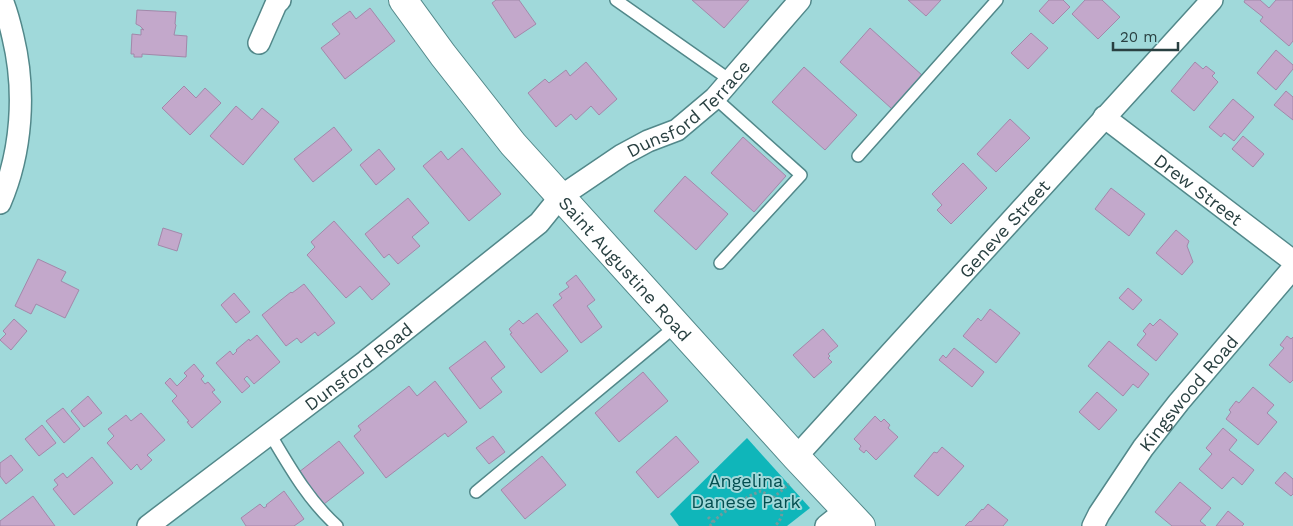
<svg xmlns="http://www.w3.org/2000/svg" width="1293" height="526" viewBox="0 0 1293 526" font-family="'Work Sans',sans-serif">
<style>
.green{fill:#0fb6ba}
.building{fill:#c3a8cb;stroke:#a288aa}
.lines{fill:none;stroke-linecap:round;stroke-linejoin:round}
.service-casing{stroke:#52888a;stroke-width:14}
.minor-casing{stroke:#52888a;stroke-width:24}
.secondary-casing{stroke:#52888a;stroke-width:30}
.path{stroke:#719c9d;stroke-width:3;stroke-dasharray:2.5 2.5;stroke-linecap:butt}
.service{stroke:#fff;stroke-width:11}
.minor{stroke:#fff;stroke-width:21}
.secondary{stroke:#fff;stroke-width:28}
.labels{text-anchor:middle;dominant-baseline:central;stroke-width:4;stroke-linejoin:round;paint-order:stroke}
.street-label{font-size:18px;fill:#294041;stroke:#a0d9da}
.park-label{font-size:18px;fill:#044e50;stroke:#a0d9da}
</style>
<rect width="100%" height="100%" fill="#a0d9da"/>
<path class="green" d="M747,438L810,508L787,526H679L670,514Z"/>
<path class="building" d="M496,0H519L536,24L515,38L492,3Z
M692,0H749L724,28Z
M908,0H941L926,16Z
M1049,0H1063L1070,7L1053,24L1039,11Z
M1085,0H1102L1120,17L1098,39L1072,14Z
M1245,0H1260L1269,8L1276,0H1293V41L1289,46L1260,21L1263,17L1244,2Z
M370,8L395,41L345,79L321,48L340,34L332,24L350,11L356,19Z
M137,10L176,12L175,24L176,25L174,35L187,36L186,57L142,54V57H134V54H131L132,34L141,35V29L144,30L140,26L136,24Z
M870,28L923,76L892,109L840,62Z
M1031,33L1048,48L1028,69L1011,53Z
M1276,50L1293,65V69L1276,90L1257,73Z
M586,62L617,99L599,115L591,106L576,120L571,114L556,127L528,93L545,79L549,83L566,70L570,76Z
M1195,62L1203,69L1206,66L1215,73L1212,76L1218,82L1194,111L1171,91Z
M804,67L857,115L825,150L772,102Z
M184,86L196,98L205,88L221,103L190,135L162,108Z
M1286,91L1293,97V120L1274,105Z
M1233,99L1254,117L1234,141L1224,133L1221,137L1209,127Z
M236,106L252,120L262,108L279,122L243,165L210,136Z
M1010,119L1030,138L996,172L977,154Z
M334,127L352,150L313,182L294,159Z
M1243,136L1264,154L1253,167L1232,149Z
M743,137L786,176L754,212L711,173Z
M462,148L501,194L469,221L423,166L441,151L448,160Z
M379,149L395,169L376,185L360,165Z
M963,163L987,188L951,224L937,210L942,205L932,194Z
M685,176L728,214L696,250L654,211Z
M1111,188L1145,214L1129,236L1095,209Z
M408,198L429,223L412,237L420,246L398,264L389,254L384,258L365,234Z
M334,221L390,284L372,300L360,286L346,298L307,255L315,247L311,242Z
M163,228L182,234L177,251L158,245Z
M1176,230L1189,241L1187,246L1193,262L1182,275L1156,253Z
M38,259L66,272L61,281L79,290L65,318L36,304L31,314L15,306Z
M576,275L595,300L587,306L602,327L581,343L553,305L562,298L559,294L569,287L566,283Z
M304,284L335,323L318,336L315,332L301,343L297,338L286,346L262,315L291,292L292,293Z
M1128,288L1142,300L1133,310L1119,298Z
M234,293L250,312L236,323L221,305Z
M990,309L1020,333L996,363L963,336L978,318L981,321Z
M537,313L568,351L541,373L510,334L512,333L509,329L519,320L523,324Z
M14,319L27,331L11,350L0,340L6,334L3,331Z
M1160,319L1178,334L1156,361L1137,345L1146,334L1143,331L1150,323L1153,326Z
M823,329L838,346L828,354L830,356L828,358L832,362L814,378L793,355Z
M257,335L280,362L254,384L247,376L244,379L250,386L242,393L216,363L230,351L233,355L237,351L236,350L249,339L250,341Z
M1287,336L1291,339L1293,337V380L1290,383L1269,365L1284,348L1280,345Z
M485,341L505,367L491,378L502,392L480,409L449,368Z
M1109,341L1149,374L1138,388L1133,384L1123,396L1088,366Z
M954,348L984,372L972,387L939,360L943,355L946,358Z
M194,364L204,376L201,379L205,384L208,382L215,390L212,392L221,402L192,428L187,422L189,421L172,401L177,396L165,383L170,378L177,386L187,376L184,373Z
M643,372L668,401L619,442L595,413Z
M435,381L467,422L448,437L445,433L386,478L354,436L361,430L358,426L409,386L417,396Z
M1253,387L1274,405L1267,413L1277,422L1258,445L1226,419L1231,412L1229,410L1236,401L1239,403Z
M1097,392L1117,410L1099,430L1079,412Z
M88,396L102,413L84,427L71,411Z
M63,408L80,429L64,443L46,421Z
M141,413L165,440L147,455L152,460L141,470L137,464L131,470L107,443L114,436L108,429L126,415L131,421Z
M875,416L881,422L884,419L890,425L888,428L898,437L876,460L866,450L864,453L859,449L861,446L854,439Z
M42,425L56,443L39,456L25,439Z
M1223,428L1237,440L1229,450L1254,470L1242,485L1233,477L1222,489L1199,469L1212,454L1206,448Z
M493,436L505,452L489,464L476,448Z
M676,436L699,462L658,498L636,472Z
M339,441L364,473L324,504L299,472Z
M942,447L964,466L938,496L914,476L934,452L937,453Z
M11,455L23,470L6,484L0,476V463Z
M542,456L566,485L525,519L501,490Z
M92,457L113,483L74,515L53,489L58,485L54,480L63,473L67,478Z
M1285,472L1293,479V494L1291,496L1275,483Z
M1180,482L1211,508L1200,521L1206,526H1172L1155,512Z
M284,491L304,519L294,526H246L241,518L260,504L264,508L267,506L266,505Z
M33,496L55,526H0V521Z
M988,504L1008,520L1003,526H965L970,521L971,522L982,509L983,510Z
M1228,511L1244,524L1242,526H1216Z"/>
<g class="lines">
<g class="service-casing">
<path id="service" d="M616,0L730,80
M715,98L801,175L720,263
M858,156L997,0
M270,434C289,466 308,500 337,526
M476,492L677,325"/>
</g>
<g class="minor-casing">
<g id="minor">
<path d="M259,43L276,4L280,0"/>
<path id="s1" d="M1104,117L1293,261"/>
<path d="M0,203C22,152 26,91 13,37C10,24 7,12 2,0"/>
<path id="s2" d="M796,457L1212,0"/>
<path id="s3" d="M148,526L366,361L539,223L560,197L622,155L648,141L677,130L715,98L800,0"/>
<path d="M826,526L846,510"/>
<path id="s4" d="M1093,526L1099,514L1143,448L1179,402L1293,268"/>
</g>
</g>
<g class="secondary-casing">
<g id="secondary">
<path id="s5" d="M403,0L443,55L513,144L796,457L861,526"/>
</g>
</g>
<path class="path" d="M773,498L789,484
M708,517L713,522
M710,526C718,514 747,496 761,491C776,499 791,510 775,526"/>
<use href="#service" class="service"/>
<use href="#minor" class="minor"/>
<use href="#secondary" class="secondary"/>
</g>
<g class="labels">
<g class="street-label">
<text stroke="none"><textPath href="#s3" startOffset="685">Dunsford Terrace</textPath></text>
<text stroke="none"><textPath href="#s1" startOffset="119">Drew Street</textPath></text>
<text stroke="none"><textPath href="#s2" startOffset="309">Geneve Street</textPath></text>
<text stroke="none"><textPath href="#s5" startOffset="349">Saint Augustine Road</textPath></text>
<text stroke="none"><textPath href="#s3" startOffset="264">Dunsford Road</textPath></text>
<text stroke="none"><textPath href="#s4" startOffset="164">Kingswood Road</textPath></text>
</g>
<g class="park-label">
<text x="746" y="480">Angelina<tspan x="746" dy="21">Danese Park</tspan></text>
</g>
</g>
<path d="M1113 42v8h65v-8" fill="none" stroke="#294041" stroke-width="2.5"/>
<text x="1120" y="42" font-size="15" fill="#294041" stroke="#a0d9da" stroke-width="4" paint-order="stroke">20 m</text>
</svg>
